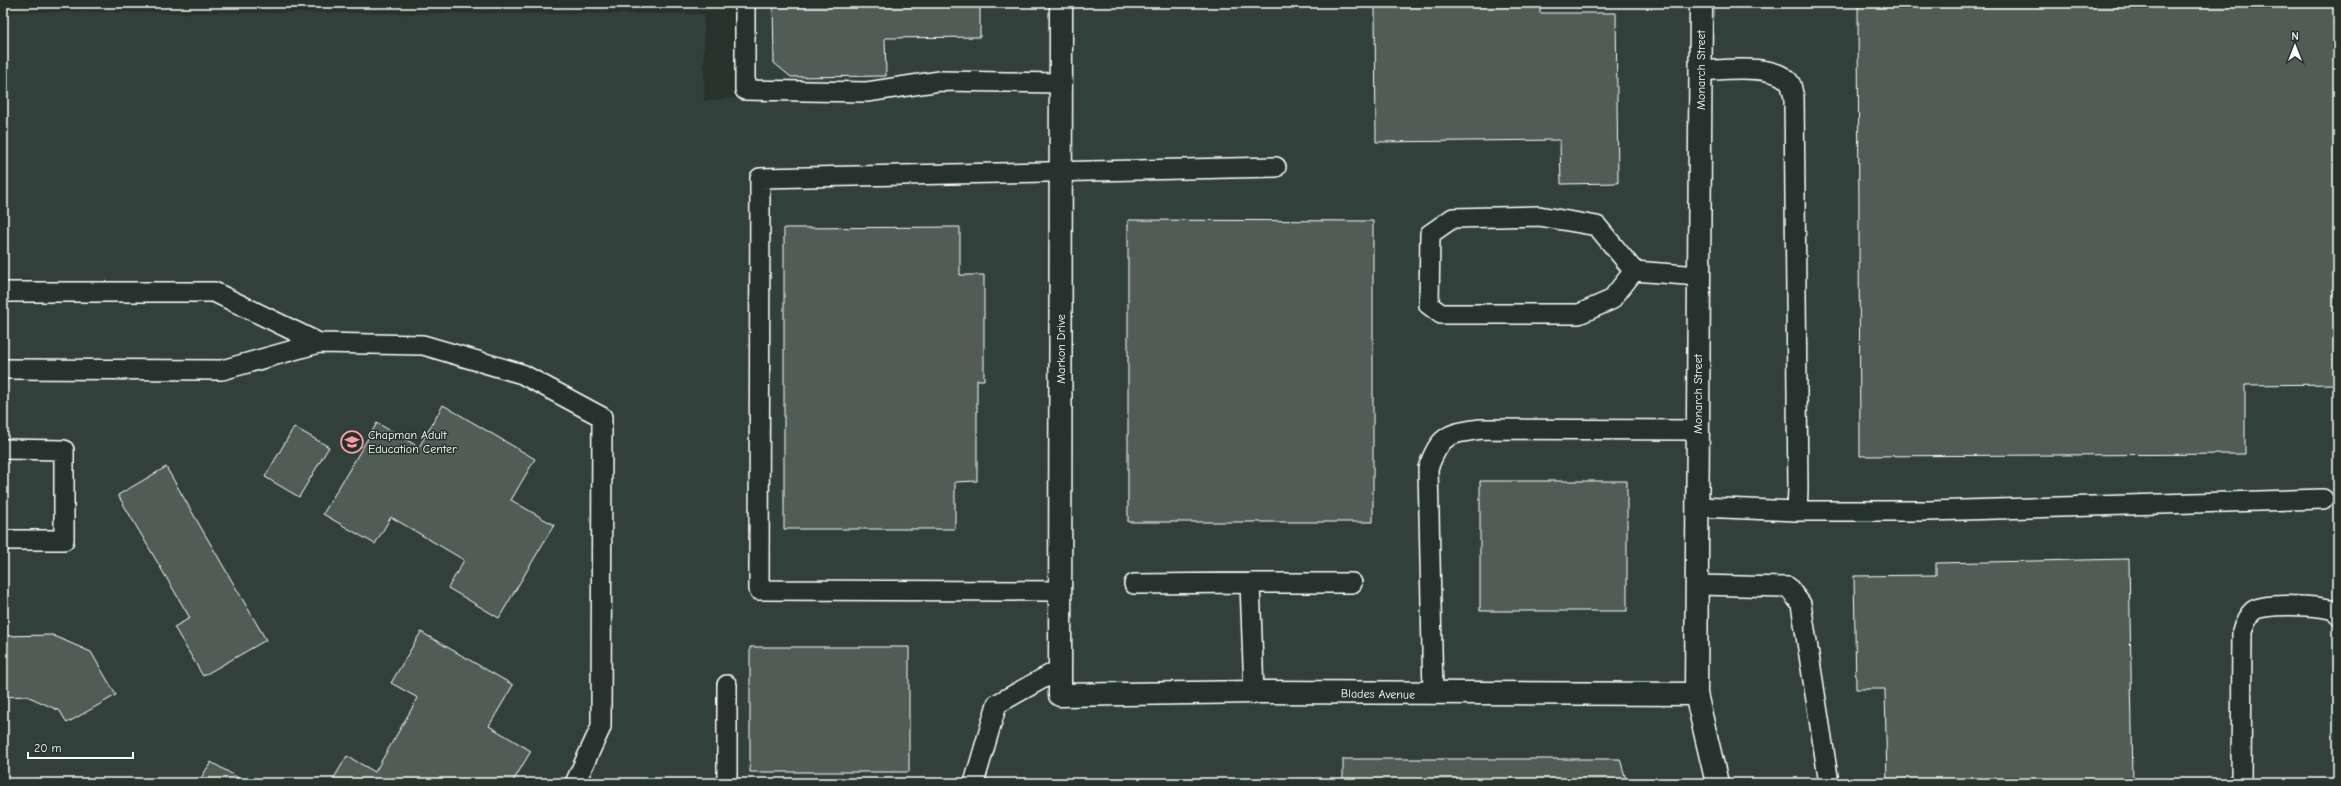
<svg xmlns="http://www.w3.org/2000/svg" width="2341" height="786" viewBox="0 0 2341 786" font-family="'Comic Neue',sans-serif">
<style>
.built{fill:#333f3a}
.building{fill:#515c57;stroke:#fff}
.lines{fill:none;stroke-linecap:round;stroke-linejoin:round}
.service-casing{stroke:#fff;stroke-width:22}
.minor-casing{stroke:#fff;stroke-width:25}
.service{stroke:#26332d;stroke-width:19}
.minor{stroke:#26332d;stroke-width:22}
.labels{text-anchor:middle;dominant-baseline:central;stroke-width:3;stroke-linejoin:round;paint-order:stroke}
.street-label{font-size:12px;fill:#fff;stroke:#26332d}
.poi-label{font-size:12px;fill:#fff;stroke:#26332d;text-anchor:start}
</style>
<rect width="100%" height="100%" fill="#26332d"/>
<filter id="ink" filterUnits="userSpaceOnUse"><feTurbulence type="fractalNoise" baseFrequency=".025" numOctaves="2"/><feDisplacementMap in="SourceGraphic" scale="8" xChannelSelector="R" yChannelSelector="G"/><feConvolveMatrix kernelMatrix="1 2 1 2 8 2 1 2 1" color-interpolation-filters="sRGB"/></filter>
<g filter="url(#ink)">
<path class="built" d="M752,3H2338V783H3V12L704,14V101L754,96Z"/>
<path class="building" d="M773,3H980V37L885,38L886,76L791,77L774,63Z
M1375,3H1540V13H1616L1618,183L1561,184L1560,140L1376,142Z
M1858,3H2338V384L2245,385V454L1860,456Z
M1128,220L1373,221V522H1128Z
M960,227V275H984V380H977V481L955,482V529H784V228Z
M443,405L535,459L511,500L554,525L499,618L448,588L464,560L391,517L375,544L323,514L377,423L419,447Z
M294,427L329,447L299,497L265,477Z
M166,467L266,640L203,676L174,627L190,618L118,495Z
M1480,481H1627V611H1480Z
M2129,559L2133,783H1887L1885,689H1856L1854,576L1936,575V563Z
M421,632L513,685L489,726L531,751L512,783H331L347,756L375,772L418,698L391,683Z
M52,635L91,652L116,695L67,723L60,711L27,696L3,697V636Z
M750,647H909V772H750Z
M1343,759H1620L1627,783H1343Z
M211,762L247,783H198Z"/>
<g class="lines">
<g class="service-casing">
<path id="service" d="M745,3V90L867,92L940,81L1061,83
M1634,271L1611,300L1579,314H1441L1429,305L1430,234L1453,218L1539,216L1597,226L1634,271L1699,276
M3,292H214L319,343
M3,369L222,370L319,343L423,345L522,374L602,417L601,727L575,783
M3,449L64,450V540H3
M1698,507L1797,511L1798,489L1794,97C1793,94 1792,89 1791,85C1779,62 1722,70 1701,71
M1797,511H1929L2323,499
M1134,584L1250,583
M1697,585L1788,587L1801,604L1829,783
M1060,591L759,590L760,178L1276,167
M1254,692L1250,583H1352
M1433,694L1428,468C1441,435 1446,434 1481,429L1698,430
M727,783V685
M974,783L997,704L1060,669
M2241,783L2242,632C2244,624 2247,616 2253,611C2264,602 2320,606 2334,610L2338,615"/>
</g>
<g class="minor-casing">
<path id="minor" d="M1061,3L1060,695L1254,692L1696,694
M1701,3L1696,694L1717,783"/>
</g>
<use href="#service" class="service"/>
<use href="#minor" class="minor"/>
</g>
</g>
<defs>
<g id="school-ring" transform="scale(1.15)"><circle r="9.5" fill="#26332d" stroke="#ff9aa2" stroke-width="1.5"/><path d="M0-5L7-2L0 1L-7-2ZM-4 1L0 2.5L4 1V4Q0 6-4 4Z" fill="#ff9aa2"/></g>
</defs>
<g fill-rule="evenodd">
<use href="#school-ring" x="352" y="442"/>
</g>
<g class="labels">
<g class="street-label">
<text transform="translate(1701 70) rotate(-90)">Monarch Street</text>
<text transform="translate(1061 349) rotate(-90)">Markon Drive</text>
<text transform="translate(1698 394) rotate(-90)">Monarch Street</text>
<text transform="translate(1378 694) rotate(1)">Blades Avenue</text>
</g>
<g class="poi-label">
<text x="368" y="435">Chapman Adult<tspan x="368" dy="14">Education Center</tspan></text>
</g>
</g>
<rect width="2341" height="786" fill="none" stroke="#26332d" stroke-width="16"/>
<rect x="8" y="8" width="2325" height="770" fill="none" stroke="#fff" stroke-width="1.5" filter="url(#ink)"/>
<g transform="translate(2295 46)" stroke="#26332d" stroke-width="3" paint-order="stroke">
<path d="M0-3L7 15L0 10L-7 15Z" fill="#ffffff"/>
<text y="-6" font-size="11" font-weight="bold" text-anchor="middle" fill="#ffffff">N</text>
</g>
<path d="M28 752v6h105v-6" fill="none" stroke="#ffffff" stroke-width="2"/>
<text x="34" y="752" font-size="12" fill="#ffffff" stroke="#26332d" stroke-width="3" paint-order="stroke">20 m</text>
</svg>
